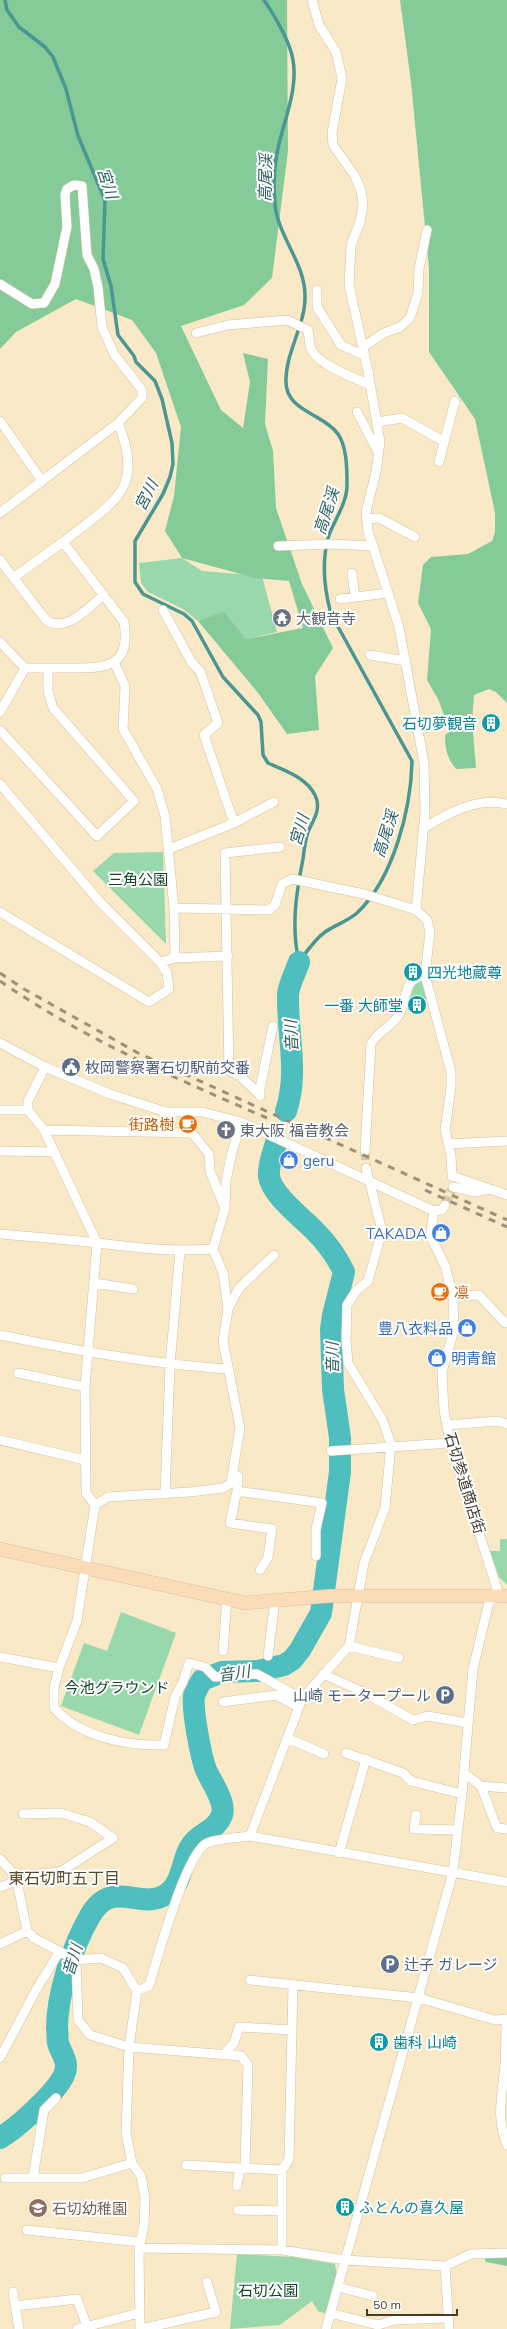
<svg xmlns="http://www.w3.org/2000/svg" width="507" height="2329" viewBox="0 0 507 2329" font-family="Mulish,'Noto Sans JP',sans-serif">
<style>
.green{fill:#99d8ab}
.forest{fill:#85cb99}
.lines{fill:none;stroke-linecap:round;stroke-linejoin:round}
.stream{stroke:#4a9693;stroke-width:3.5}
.river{stroke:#4ebebf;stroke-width:22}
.street-tunnel{stroke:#d4c6a7;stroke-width:9;stroke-dasharray:9 4.5;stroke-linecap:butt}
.street-casing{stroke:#d1c19f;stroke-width:10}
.secondary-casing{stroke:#d1c19f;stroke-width:14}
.street{stroke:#fff;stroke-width:9}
.secondary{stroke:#fadcb9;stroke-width:13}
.rail{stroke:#9c9179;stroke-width:3;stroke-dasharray:7 7;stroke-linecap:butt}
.labels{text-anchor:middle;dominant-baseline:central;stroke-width:4;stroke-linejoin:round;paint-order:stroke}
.worship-label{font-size:15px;fill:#5b616d;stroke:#fff;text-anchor:start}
.culture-label{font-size:15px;fill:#0d838f;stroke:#fff;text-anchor:start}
.park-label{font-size:15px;fill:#114626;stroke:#fff}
.service-label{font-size:15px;fill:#4e5e75;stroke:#fff;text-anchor:start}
.food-label{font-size:15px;fill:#c56008;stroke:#fff;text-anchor:end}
.shop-label{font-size:15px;fill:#366cbe;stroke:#fff;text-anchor:start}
.street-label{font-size:15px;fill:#413a2c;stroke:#fff}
.education-label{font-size:15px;fill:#785e54;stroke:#fff;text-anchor:start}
.water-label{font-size:16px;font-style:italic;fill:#2f5f5f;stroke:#fff}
.neighbourhood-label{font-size:16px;fill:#57492b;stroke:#fff}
</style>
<rect width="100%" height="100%" fill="#f9e9c6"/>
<path class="green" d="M182,558L202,571L262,576L277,632L246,639L224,611L198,621L183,609L148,592L141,583L139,563Z
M163,852L166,944L93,871L114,853Z
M416,981H422L428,999L409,1000Z
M500,1539H507V1585L499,1577L490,1551H500Z
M121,1612L176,1633L139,1735L61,1706L84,1643L107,1651Z
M237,2254L294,2257L335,2264L337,2275L326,2314L318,2311L312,2301L280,2325L230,2329Z"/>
<path class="forest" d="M0,0H287L288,151L272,278L244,305L181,326L221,410L243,428L250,382L243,353L268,359L265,424L273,451L276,508L302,584L333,648L315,676L319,730L287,734L258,693L198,621L224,611L246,639L303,628L289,581L255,578L182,558L165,531L174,496L181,427L156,353L132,320L76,299L16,332L0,349Z
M400,0H507V703L496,692L489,689L474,695L472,721L476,768L456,769C447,758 445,749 445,735L450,731L438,699L427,680L431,629L418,603L423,565L431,557L468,554L492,541L495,532V513L475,419L429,352V268L411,82Z
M484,2257H507V2266L486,2262Z"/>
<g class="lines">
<path class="stream" d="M5,0L7,10L19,27L45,47L53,57L66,89L78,136L105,200L103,259L111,286L118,335L134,356L136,362L155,381L162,399L172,443L173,464L170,477L163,494L135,541V582L143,594L184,614L192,621L223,677L258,715L261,722L263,755L268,763C285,771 306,777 315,795C322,809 313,820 308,832C305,841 304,851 303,859C296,894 291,927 299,962
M264,0C274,15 290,42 293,60C298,88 285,118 279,144C274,164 273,184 275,204C278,238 306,263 305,298C305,325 285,354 286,382C286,411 324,414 338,434C347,447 347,469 347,485C347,503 335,519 329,535C321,561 324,588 331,614L412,761C411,810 393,879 357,913C348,921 335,925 325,932C314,940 307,951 299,962"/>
<path class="river" d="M286,1111C299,1073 287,1033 288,994C289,984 296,971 299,962
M0,2138C17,2128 56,2093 64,2075C70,2062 61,2054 58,2043C57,2039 58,2033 57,2028C57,1994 73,1945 90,1916C113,1876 141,1913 168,1893C184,1882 181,1856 194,1842C203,1832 216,1830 222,1815C226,1802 212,1783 206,1770C201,1757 192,1710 194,1696C196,1690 199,1685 202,1680L222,1672L258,1671L284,1665L292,1660L300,1650L321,1613L340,1472V1438L333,1389L331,1329L333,1315L344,1272C337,1257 326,1242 314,1230C301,1217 271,1194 269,1176C268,1165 273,1153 276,1143"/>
<path class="street-tunnel" d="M365,1151L366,1168
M445,1205L453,1187"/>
<g class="street-casing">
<path id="street" d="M0,284L32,304L44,303L55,284L67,227L65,195L67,189L74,185L82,186L87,255L94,269L98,287L102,327L114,354L142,390V398L118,423L0,513
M317,290V307L341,345L365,356
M196,333L228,325L287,320L308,330C309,336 309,343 311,349C318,365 355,378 370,385
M363,347L384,333L400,327L410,318L418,293L419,269L427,230
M357,412L378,452
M0,421L42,481
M377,422L402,418L443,441
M439,462L455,401
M366,519L379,518L415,537
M278,546L332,544L372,546
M0,560L46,620C66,634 88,607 104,595
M352,573L355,597
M13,578L63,542
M340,599L388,593
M163,610L192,663L200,671L218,723L204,735L234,823
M0,642L25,668L0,712
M370,655L406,661
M114,662L125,686L123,729L157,789L165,816L174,908L175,958
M25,668C41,668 56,668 72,668C109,668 131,666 124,622L63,542C112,502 146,492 118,423
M0,730L97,836L134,801L53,708L48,691V668
M0,784L100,902L160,962
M424,828C448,813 477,797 507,804
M169,849L234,823L274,802
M174,908L269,910L275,905L282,884L292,879L364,894L416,910L425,812L424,763L399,627L368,531L366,512L376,472L380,442L368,371L349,285L351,245L360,222L363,204L361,191L355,176L333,145L332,133L342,78L336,52L319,25L312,0
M416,910L427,920L430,932L425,975L451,1072V1087L445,1130L451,1155L452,1176L507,1195
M0,912L149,1002L169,989L167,973L160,962L175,958L228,956
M0,1043L45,1067L110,1094L166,1112H202L241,1122L434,1211L442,1210L445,1205
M45,1067L28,1101V1110L44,1130L97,1243L85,1387L86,1493L95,1505
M258,1093L240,1076L229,1071L225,853L280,847
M260,1096V1088L273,1026
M0,1110H28
M44,1130L192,1133L209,1154L210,1171L224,1206
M448,1144L507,1141
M1,1151L55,1152
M365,1151L371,1044C377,1031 393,1027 400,1013C408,995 403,979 425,975
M453,1187L475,1192L491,1189
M0,1234C32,1237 65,1239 98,1243C140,1248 170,1252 213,1249
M94,1283L133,1289
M453,1296L479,1295L505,1323
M228,1309L239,1288L274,1255
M0,1335C76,1351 150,1364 227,1369
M18,1373L85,1387
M447,1425L498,1421L507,1424
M0,1440L85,1460
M331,1451L450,1443
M235,1475L238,1476L237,1491L322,1503L316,1529V1556
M237,1491L230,1523L272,1529L268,1557L260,1570
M165,1494L170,1365L180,1251
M349,1646L399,1658
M223,1651L227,1599
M268,1656L275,1600
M0,1657L59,1668L77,1621L95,1505L108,1497L190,1492L223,1488L231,1483L240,1428L223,1341L228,1309L223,1273L213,1249L225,1208L226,1181L231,1156L241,1122
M59,1668L54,1688V1708C80,1737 126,1746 164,1745L175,1697L183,1682L189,1663L205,1667L215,1677L257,1674L302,1699
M323,1674L363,1692L413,1720L428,1716L467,1723
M223,1702L276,1695L298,1707
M287,1738L324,1754
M346,1753L403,1773L411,1781L462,1794
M464,1773L481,1786L507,1788
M481,1786L497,1828L507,1829
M416,1815L414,1829L458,1830
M250,1836L302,1699L349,1646L364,1563L385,1508L391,1444L382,1419L348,1363L346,1339L347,1305L356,1291L368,1281L382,1231L366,1168
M339,1853L366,1759
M0,1859L11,1871L17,1881L27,1875L60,1872L113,1838L90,1822L61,1813L23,1814
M0,1887L17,1881L27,1931L34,1938L76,1960L101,1958L123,1968L137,1991L149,1986C157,1960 186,1852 207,1843C219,1838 237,1838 250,1836L507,1882
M0,1944L27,1931
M76,1960L78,2020L90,2035L129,2047L241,2056L248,2065L245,2167L239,2172L237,2186
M250,1980L419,1998L495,2020L507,2019
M137,1991L129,2047L126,2133L132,2163L141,2176L145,2198L144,2225L139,2248L140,2329
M506,2019C506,2038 506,2057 504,2075C501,2100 497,2121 507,2145
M225,2053L234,2043L239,2027L292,2030
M0,2058L36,1990L60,1951
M186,2165L282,2170V2250
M282,2170L289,2159L293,1986
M5,2178H82L132,2163
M33,2178L44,2110L56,2098
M238,2210L282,2211
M27,2230L140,2242
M139,2248L282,2250L345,2260L445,2266L471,2254L507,2253
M445,2266L449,2329
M338,2287L373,2296
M13,2292L19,2329
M15,2306L77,2299L87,2326
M330,2313L378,2325L395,2320L447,2318
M77,2329L139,2313
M141,2329L216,2312L207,2282
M326,2329L453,1872L462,1794L473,1669L489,1602L499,1595L450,1443L444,1410L442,1372L454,1330L453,1296L445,1266L432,1239L431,1230L434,1211"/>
</g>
<g class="secondary-casing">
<path id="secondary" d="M0,1549L245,1603L329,1596H507"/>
</g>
<use href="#street" class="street"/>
<use href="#secondary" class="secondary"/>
<path class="rail" d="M0,973L24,989L138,1053L507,1220
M0,981C82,1038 175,1078 267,1118
M425,1190L507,1227"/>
</g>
<defs>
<g id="temple-disc" transform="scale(1)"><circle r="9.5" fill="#6b7280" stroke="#fff"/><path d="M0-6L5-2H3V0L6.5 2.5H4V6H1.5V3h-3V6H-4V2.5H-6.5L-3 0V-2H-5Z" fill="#fff"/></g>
<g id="building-disc" transform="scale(1)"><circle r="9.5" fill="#0f9aa8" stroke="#fff"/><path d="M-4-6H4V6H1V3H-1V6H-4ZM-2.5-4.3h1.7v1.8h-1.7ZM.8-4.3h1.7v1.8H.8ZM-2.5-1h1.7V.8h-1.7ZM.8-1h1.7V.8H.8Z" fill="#fff"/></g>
<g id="civic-disc" transform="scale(1)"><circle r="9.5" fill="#5c6f8a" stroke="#fff"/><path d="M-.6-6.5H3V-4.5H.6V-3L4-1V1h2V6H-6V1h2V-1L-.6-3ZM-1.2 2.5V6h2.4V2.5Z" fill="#fff"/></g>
<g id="cafe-disc" transform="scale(1)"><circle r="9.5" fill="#e8710a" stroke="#fff"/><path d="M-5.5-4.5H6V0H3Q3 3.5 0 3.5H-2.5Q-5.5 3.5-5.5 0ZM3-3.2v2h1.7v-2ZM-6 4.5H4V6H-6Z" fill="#fff"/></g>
<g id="church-disc" transform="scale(1)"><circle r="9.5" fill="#6b7280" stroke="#fff"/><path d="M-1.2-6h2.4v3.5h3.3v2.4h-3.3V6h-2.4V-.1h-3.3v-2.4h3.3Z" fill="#fff"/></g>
<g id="shop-disc" transform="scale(1)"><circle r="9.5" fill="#3f7fe0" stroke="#fff"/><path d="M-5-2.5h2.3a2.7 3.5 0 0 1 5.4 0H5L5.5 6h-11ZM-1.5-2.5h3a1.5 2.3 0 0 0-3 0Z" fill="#fff"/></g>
<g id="parking-disc" transform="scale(1)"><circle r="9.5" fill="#5c6f8a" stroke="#fff"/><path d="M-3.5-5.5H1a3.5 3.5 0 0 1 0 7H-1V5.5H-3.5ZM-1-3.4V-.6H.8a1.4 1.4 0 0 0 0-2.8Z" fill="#fff"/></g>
<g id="school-disc" transform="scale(1)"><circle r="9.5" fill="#8d6e63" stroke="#fff"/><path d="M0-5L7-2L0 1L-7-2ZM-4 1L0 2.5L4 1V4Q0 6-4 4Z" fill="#fff"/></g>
</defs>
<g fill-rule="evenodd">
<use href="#temple-disc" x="282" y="618"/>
<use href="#building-disc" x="491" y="723"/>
<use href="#building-disc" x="413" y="972"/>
<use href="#building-disc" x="417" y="1005"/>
<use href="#civic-disc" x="71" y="1067"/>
<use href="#cafe-disc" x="188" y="1124"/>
<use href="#church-disc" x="226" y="1130"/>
<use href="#shop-disc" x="289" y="1160"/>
<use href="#shop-disc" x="441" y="1233"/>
<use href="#cafe-disc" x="440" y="1292"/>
<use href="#shop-disc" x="467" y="1328"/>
<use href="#shop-disc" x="437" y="1358"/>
<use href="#parking-disc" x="445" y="1695"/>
<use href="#parking-disc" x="390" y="1964"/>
<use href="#building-disc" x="379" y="2042"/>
<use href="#building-disc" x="345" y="2207"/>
<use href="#school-disc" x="38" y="2208"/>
</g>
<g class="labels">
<g class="worship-label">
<text x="296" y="618">大観音寺</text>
<text x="240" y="1130">東大阪 福音教会</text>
</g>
<g class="culture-label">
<text x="477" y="723" text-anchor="end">石切夢観音</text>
<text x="427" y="972">四光地蔵尊</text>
<text x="403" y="1005" text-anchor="end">一番 大師堂</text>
<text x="393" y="2042">歯科 山崎</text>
<text x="359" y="2207">ふとんの喜久屋</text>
</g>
<g class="park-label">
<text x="138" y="879">三角公園</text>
<text x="117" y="1687">今池グラウンド</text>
<text x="268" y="2290">石切公園</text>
</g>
<g class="service-label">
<text x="85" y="1067">枚岡警察署石切駅前交番</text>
<text x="431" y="1695" text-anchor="end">山崎 モータープール</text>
<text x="404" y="1964">辻子 ガレージ</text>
</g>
<g class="food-label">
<text x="174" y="1124">街路樹</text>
<text x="454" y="1292" text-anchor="start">凛</text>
</g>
<g class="shop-label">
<text x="303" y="1160">geru</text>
<text x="427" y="1233" text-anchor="end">TAKADA</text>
<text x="453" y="1328" text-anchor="end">豊八衣料品</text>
<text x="451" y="1358">明青館</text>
</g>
<g class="street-label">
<text transform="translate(465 1483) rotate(73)">石切参道商店街</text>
</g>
<g class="education-label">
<text x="52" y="2208">石切幼稚園</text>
</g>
<g class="water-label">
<text transform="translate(265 178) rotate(-89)">高尾渓</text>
<text transform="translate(108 183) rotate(72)">宮川</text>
<text transform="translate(146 495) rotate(-63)">宮川</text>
<text transform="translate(326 511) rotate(-72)">高尾渓</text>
<text transform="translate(299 830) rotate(-74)">宮川</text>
<text transform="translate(385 834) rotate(-72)">高尾渓</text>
<text transform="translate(291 1036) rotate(-93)">音川</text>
<text transform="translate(332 1358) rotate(-91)">音川</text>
<text transform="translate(234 1673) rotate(-8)">音川</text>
<text transform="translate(72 1960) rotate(-73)">音川</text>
</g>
<g class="neighbourhood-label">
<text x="64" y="1878">東石切町五丁目</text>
</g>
</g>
<path d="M367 2309v6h90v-6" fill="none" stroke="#413a2c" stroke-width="2"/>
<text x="373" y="2309" font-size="12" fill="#413a2c" stroke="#ffffff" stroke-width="3" paint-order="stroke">50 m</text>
</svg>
